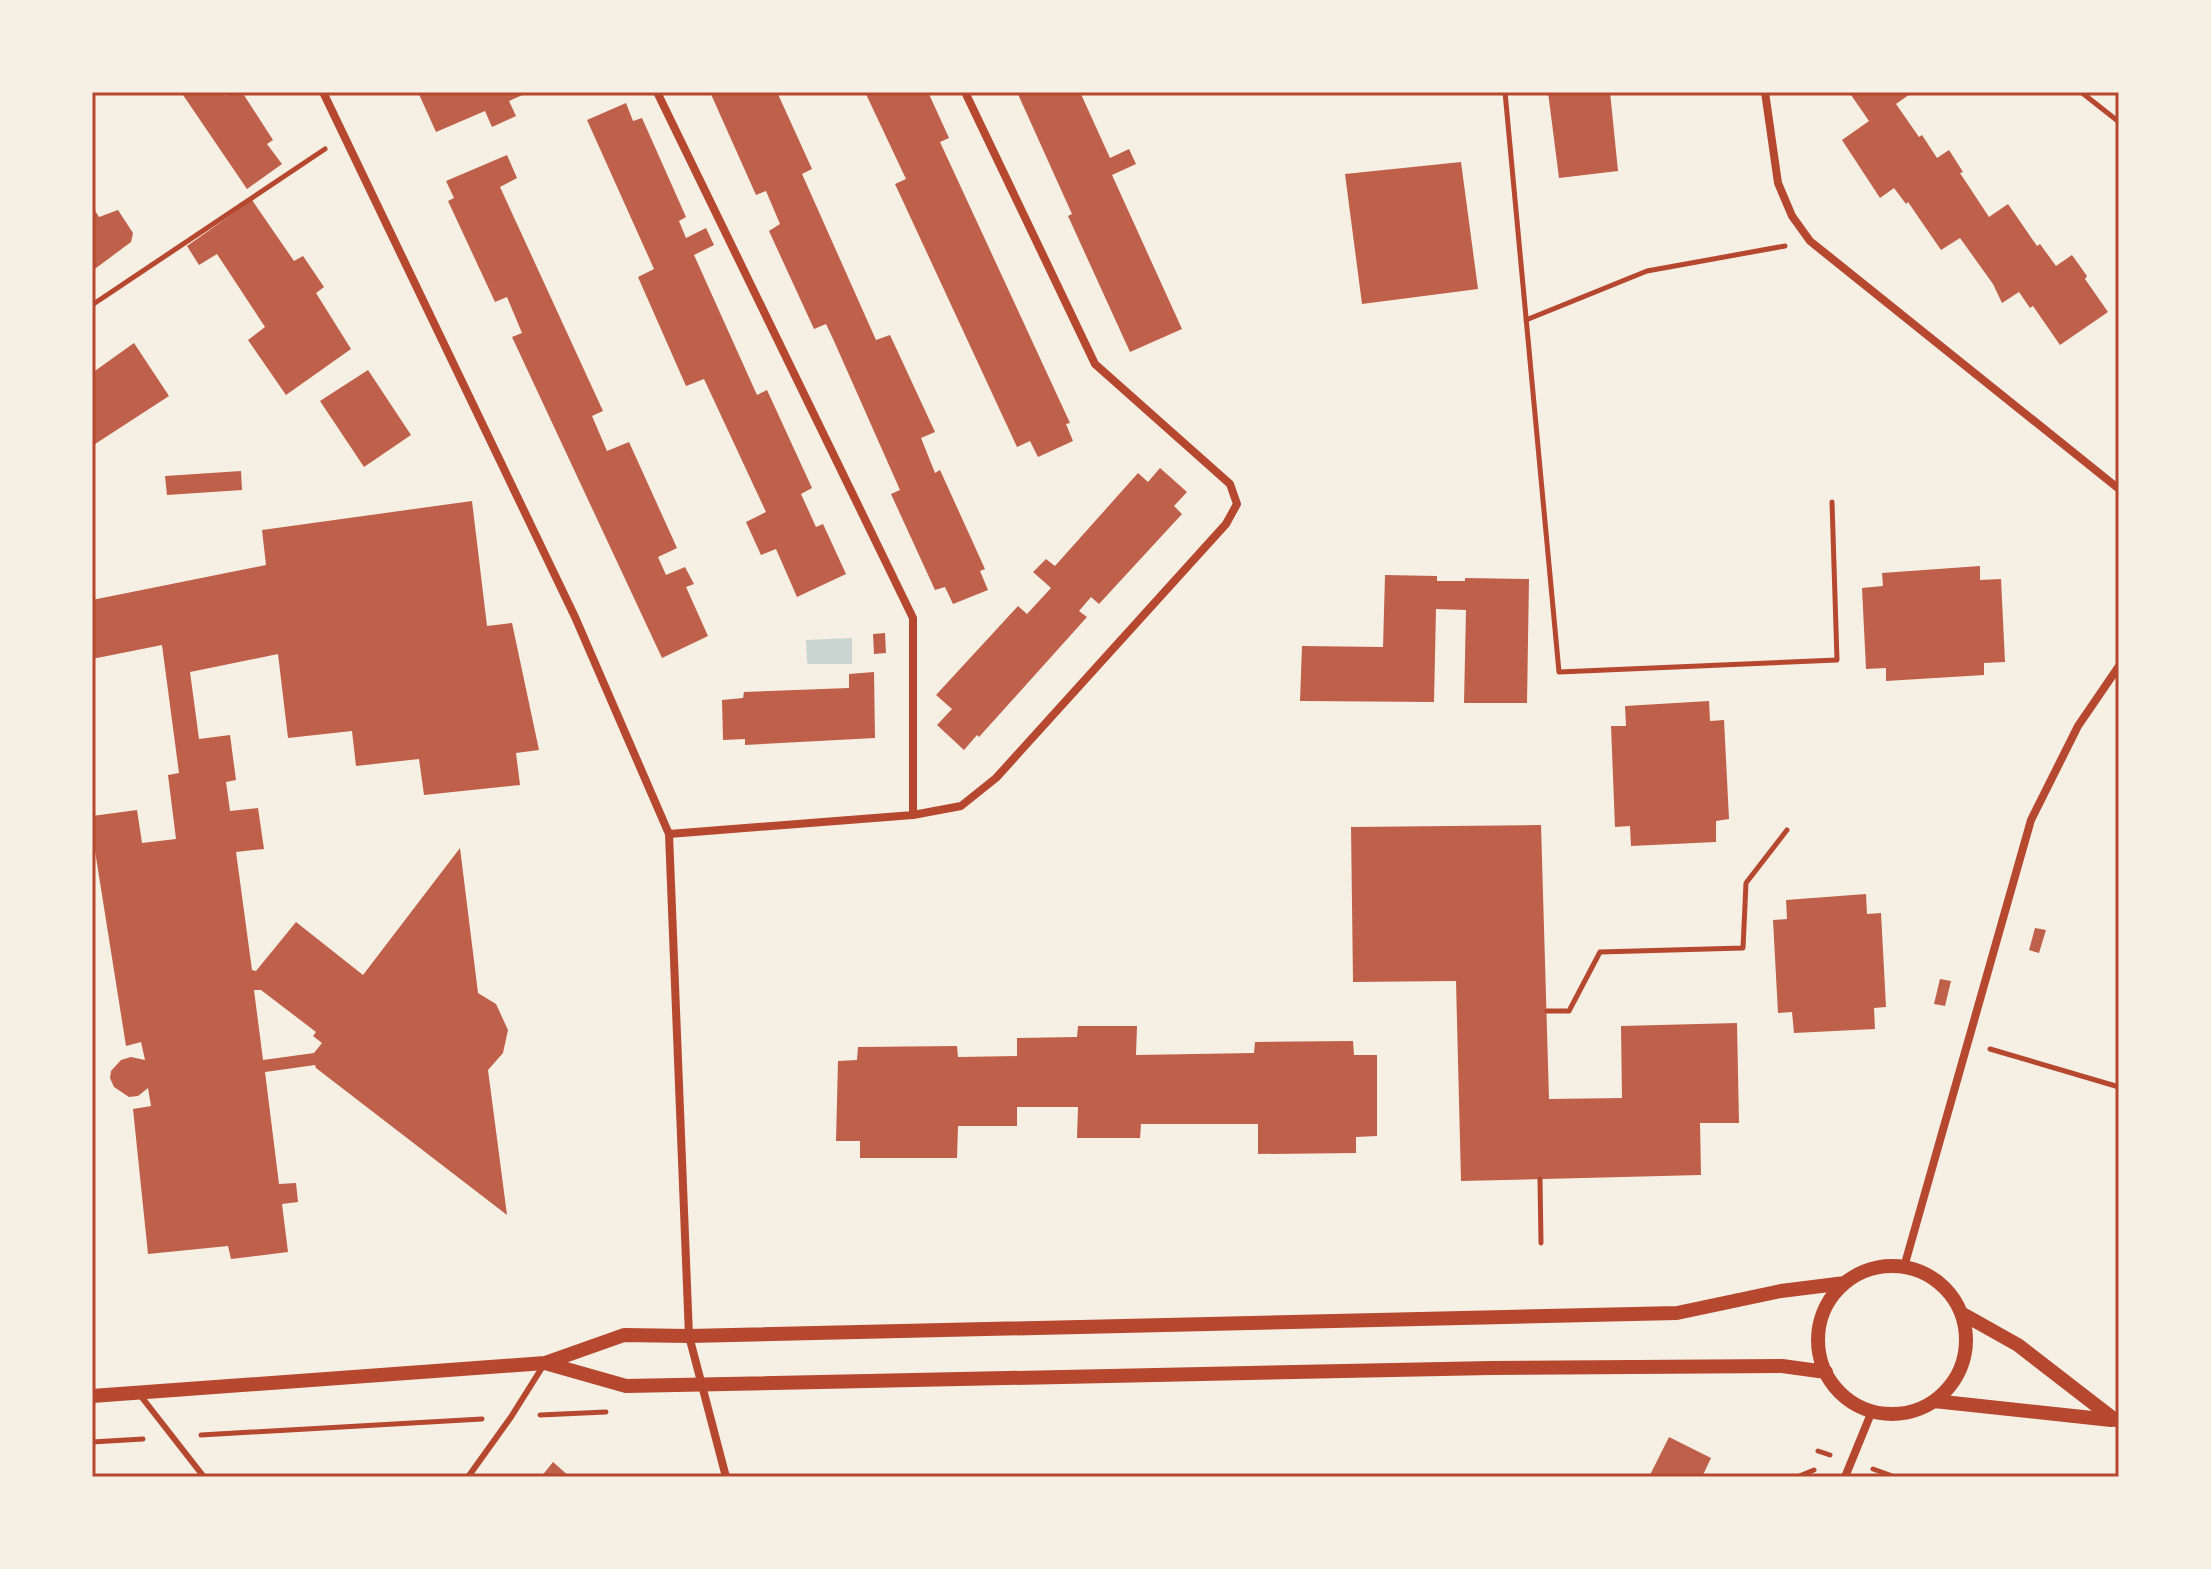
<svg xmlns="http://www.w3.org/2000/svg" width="2211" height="1569" viewBox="0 0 2211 1569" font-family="Montserrat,sans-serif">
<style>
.water{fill:#c9d6d2}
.building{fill:#bf614a;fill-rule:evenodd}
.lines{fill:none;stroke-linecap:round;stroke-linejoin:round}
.path{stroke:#b5482f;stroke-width:5}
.service{stroke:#b5482f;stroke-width:6}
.minor{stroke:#b5482f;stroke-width:8}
.tertiary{stroke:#b5482f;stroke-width:14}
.neatline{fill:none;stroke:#b5482f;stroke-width:3}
</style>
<rect width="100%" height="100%" fill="#f6efe4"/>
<path class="water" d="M852,638V664H808L807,662L806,640Z"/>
<path class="building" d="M181,92H223L226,96L230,92H242L273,140L267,144L282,164L247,189Z
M418,92H529L509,101L516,116L492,127L485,111L436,132Z
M710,92H777L812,169L802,174L876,340L890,335L935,432L921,438L935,473L940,470L985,569L980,571L988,590L953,604L945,587L935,590L891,494L900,490L834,341L826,324L814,329L769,231L780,224L766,191L756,195Z
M865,92H928L949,138L940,142L1070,423L1066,424L1073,441L1038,457L1030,441L1017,447L895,184L906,179Z
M1017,92H1080L1110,158L1129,149L1136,164L1112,175L1182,329L1130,352L1068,216L1072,214Z
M1548,92H1610L1618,171L1559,178Z
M1849,92H1913L1896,104L1919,137L1922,135L1937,158L1949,150L1963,172L1960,173L1989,217L2008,204L2037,246L2040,244L2056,266L2072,255L2087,276L2085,279L2108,312L2060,345L2033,306L2030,308L2019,292L2002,303L1993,284L1960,238L1941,250L1908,202L1906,204L1894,188L1880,198L1842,140L1869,121Z
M626,103L633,121L642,118L686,217L679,221L686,238L706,228L714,245L694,255L757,395L767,390L812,488L801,494L816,527L823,524L846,574L797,597L776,549L761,555L746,522L766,512L704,379L686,386L638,277L654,269L587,120Z
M507,155L517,178L500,187L603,411L592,416L607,451L629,442L677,548L658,557L666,575L685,567L694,584L686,587L708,636L662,658L512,337L522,333L507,297L495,302L448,201L454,198L446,181Z
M1461,162L1478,289L1362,304L1345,174Z
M252,200L294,261L303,256L324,287L316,293L351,349L286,395L248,340L265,327L217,254L199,265L187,246Z
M92,206L99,217L118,210L133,233L131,242L92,271Z
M134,343L169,396L92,446V373Z
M368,370L411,435L364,467L320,401Z
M1160,468L1187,492L1174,506L1182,514L1099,604L1091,597L1079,611L1087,617L979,737L977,735L964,750L937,725L952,709L936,695L1018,606L1027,614L1051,588L1033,572L1046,559L1055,566L1138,473L1148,482Z
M241,471L242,490L167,495L165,476Z
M472,501L487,626L512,623L539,750L516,753L520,785L424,795L419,759L356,766L352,731L288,738L278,654L190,672L199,739L230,735L236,780L226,782L230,811L258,808L264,849L236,852L252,970L256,971L296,922L363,975L460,848L478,993L496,1004L508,1030L503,1053L488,1070L507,1215L316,1068L315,1065L265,1072L279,1184L296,1183L298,1202L282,1204L288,1252L231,1259L228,1246L148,1254L133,1109L151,1106L148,1088L138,1096L129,1097L114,1087L110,1078L111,1071L121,1060L131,1057L145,1060L141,1042L126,1046L92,832V816L137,810L142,843L176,839L168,775L179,773L162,645L92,659V600L266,565L262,530ZM254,990H261L316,1032L313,1036L322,1043L314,1053L263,1060Z
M1980,566V580L2001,579L2005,662L1984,663V675L1886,681V668L1866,669L1862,588L1883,586L1882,573Z
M1385,575L1437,576V581H1465V578L1529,579L1527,703H1464L1466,610L1436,609L1434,702L1300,701L1302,646L1383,647Z
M885,633L886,653L874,654L873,634Z
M874,672L875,738L745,745V739L723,740L722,700L743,698L744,692L849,688V674Z
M1709,701L1710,721L1724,720L1729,819L1716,821V842L1631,846L1630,826L1615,827L1611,726H1626L1625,706Z
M1541,825L1549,1099L1622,1098L1621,1026L1737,1023L1739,1123H1700L1701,1175L1461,1181L1456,981L1353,982L1351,827Z
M1866,894L1867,914L1881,913L1886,1007L1874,1008L1875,1029L1794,1033L1792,1012L1778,1013L1773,920L1787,919L1786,900Z
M2035,928L2046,930L2039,953L2029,950Z
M1940,979L1951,981L1945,1006L1934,1004Z
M1078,1026H1137L1136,1055L1254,1053L1255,1042L1353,1041L1354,1055H1377V1136L1356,1137V1153L1258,1154V1124H1141L1140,1138H1077L1078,1107H1017V1126H958L957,1158H860V1141H836L838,1061L857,1060L858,1047L957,1046L958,1057L1017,1056V1038L1077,1037Z
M1669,1437L1711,1458L1702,1477H1649Z
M553,1462L570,1477H541Z"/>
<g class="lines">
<path class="path" d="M1505,92L1559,672L1837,660L1832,502
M2081,92L2119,122
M92,305L325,149
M1526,320L1647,271L1785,246
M1547,1011H1569L1600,952L1743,948L1746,883L1787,830
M1990,1049L2119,1087
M1540,1179L1541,1243
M540,1415L606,1412
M201,1435L482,1419
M92,1442L143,1439
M1818,1451L1830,1455
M1873,1469L1895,1477
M1797,1477L1814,1470"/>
<path class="service" d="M140,1395L204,1477
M468,1477L511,1417L543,1366"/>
<path class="minor" d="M323,92L575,617L669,834L689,1336L726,1477
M657,92L913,618V815
M1765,92L1778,183L1792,216L1810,241L2119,489
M669,834L913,815L961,806L996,778L1226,524L1237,504L1230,484L1095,364L965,92
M1904,1267L2031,820L2078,726L2119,666
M1845,1477L1872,1411"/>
<path class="tertiary" d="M1818 1340a74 74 0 1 1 148 0a74 74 0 1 1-148 0Z
M1961,1313L2018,1345L2115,1420
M545,1363L626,1386L1491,1368L1782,1366L1826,1372
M92,1396L545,1363L624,1335L689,1336L1677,1313L1781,1291L1845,1283
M1934,1401L2111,1420"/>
</g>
<rect width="2211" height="1569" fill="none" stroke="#f6efe4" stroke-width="188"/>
<rect x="94" y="94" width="2023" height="1381" class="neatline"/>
</svg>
